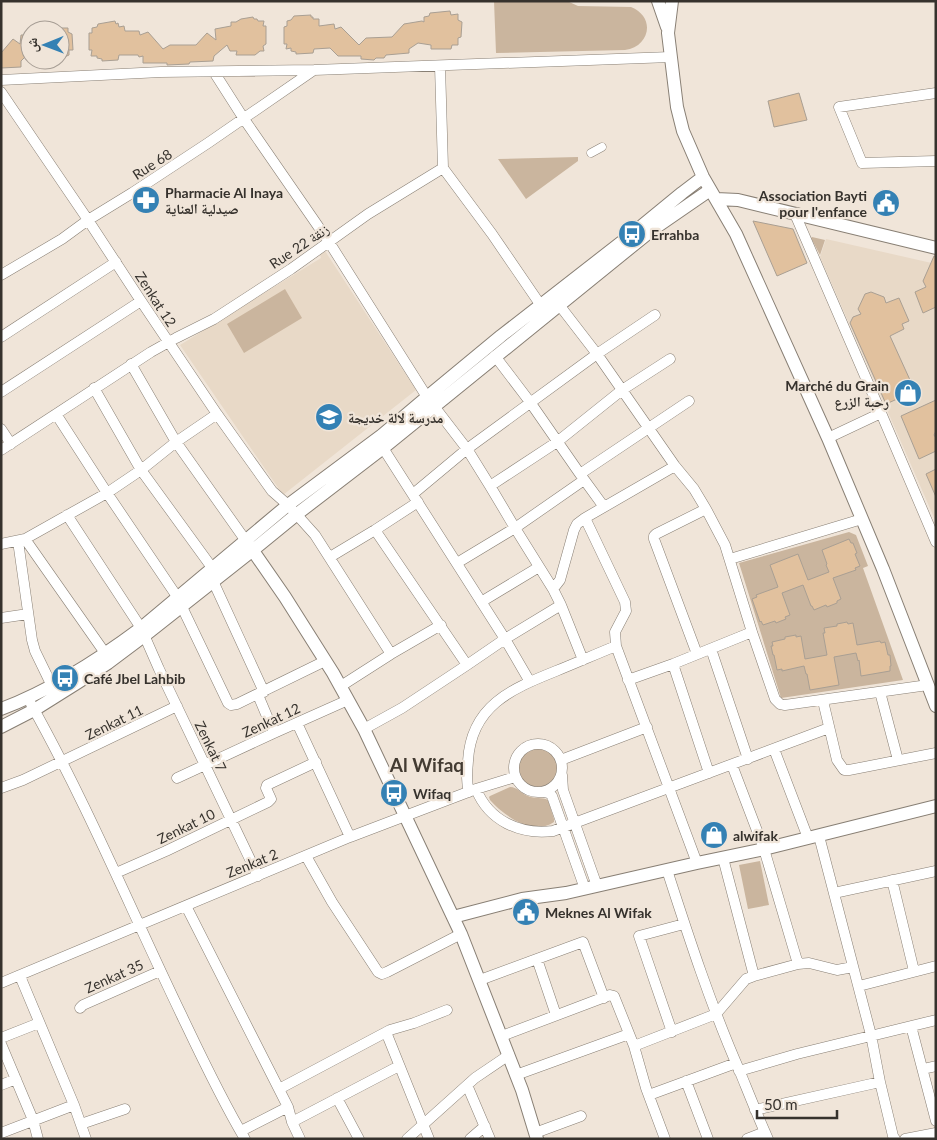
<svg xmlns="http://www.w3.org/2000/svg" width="937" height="1140" viewBox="0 0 937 1140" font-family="Lato,'Noto Naskh Arabic',sans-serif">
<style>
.built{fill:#e8d9c7}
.green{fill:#cab59e}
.building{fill:#e1c19e;stroke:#a99f93}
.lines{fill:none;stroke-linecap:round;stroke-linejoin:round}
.pedestrian-casing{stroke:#887f74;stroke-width:9}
.minor-casing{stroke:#887f74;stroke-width:11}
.tertiary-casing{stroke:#887f74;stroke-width:14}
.pedestrian{stroke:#fff;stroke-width:8}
.minor{stroke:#fff;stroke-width:10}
.tertiary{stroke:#fff;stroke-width:12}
.labels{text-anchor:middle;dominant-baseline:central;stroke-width:4.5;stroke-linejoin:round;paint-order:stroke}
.street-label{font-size:14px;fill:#36322d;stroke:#f0e5d9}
.poi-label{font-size:14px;font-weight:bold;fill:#36322d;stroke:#f0e5d9;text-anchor:start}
.district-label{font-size:19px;font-weight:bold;fill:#433b32;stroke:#f0e5d9}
</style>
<rect width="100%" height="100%" fill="#f0e5d9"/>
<path class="built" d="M826,239L936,264V522L820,257Z
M325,251L416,390L283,495L180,345L321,258L320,255Z"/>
<path class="green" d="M494,1H567L578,6L631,7C656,17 650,47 625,50L496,53Z
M578,157V161L526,199L498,159Z
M812,237L825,240L820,255L811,238Z
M285,289L302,318L244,353L227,324Z
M849,532L856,535L868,566L863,568L903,680L781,698L739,563Z
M517 767a21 21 0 1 1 42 0a21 21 0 1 1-42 0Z
M510,787C518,787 521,794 528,796C535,799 542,797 548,800L554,819V822C533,837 503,815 490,800L489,797L490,796Z
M760,861L769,905L748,909L739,865Z"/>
<path class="building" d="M450,11L451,15L458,14V20L462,22L461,37L458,38V45H452L451,49H431V45L418,43L409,49V53L386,55L384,58H376L374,60L361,59V56H338L330,48L314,49L313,53L296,54V52L291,51V48L286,49L287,44H284V27L287,26V21L291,20L294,16L311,15V17H313V19H319V26L334,24L335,29L341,27L359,45L366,38L392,37L404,24L422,21L424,22V17L429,16L430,13Z
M253,17L254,19H257L258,21H264L263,26H266V44L263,46L264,51H260L255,55H236L237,51H230L227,45L214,56L213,61L190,62L189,64L167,65V63H143V56L139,57L138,55H119L118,60L102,61V59L97,58V56H91L92,50H89V33H92V28L97,27L98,24L115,21L116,24L118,23L119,27L124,26L125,31H139L140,35L148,32L163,49L170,45H196L207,33L216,40L215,29L231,26V22H236L241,19Z
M60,28H68V32L72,34L73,50H69V55L60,59Z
M21,35H30V53L28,54L21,61V67L1,68V53L13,39L20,44Z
M799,93L807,120L774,127L768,101Z
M753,221L793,229L807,263L777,276Z
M934,256H936V307L923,313L915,292L926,287L923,281Z
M871,292L884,297L886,303L899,298L909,321L902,324L904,329L890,336L915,391L886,404L850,323L853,317L861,314L858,309L865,294Z
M936,400V431L934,435L936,438V451L919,459L901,416Z
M936,469V497L926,474Z
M849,539L851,543H853L857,553L855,554L860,566L855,568L856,570L833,578L841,599L837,601V603L827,607L826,605L814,610L812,606H811L803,585L782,593L790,615L785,617L786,619L776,623L775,621L763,625L761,621L760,622L752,599L757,597L756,595L778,587L770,565L798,554L808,580L829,572L826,565L827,564L822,550Z
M847,622L848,624L853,623L857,645L880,641L881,643L885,642L888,655H890L891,666H890V671L861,676L859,660L858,661L856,653L834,657L839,685L810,690L807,674H806L804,666L782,671V669L777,670L774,655H773L771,646H773L772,642L785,639V637L796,635V637L801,636L805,659L827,655L823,633H825L824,628L837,626V624Z"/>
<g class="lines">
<g class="pedestrian-casing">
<path id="pedestrian" d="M591,153L602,147"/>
</g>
<g class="minor-casing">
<path id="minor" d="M440,66L443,168L492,234L544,310
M214,72L244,119L329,242L427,397L467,449L490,486L515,528L553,589L561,605L583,660
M1,80L161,72L314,70L671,57
M1,92L88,220L141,301L217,414L272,491L288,505L315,535L391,654
M936,93L839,107L862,163L936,161
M795,214L881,413L936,542
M1,275L62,239L88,220L132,193L208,143L314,70
M560,306L597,354L675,466L694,489L706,509L725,545L752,632L775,699L780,704L785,705L928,685
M1,337L116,262
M495,356L530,402L580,474L604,507
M131,364L176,442L246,541
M94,388L141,470L213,569
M1,392L141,301
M56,414L107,493L178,598
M1,429L11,444
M828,438L881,413
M383,448L505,639L530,682
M1,450L151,352L176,338L214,319L291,269L368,214L443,168
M580,474L689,401
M490,486L557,442L622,390L670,359
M413,494L467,449L597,354L655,315
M67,515L141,628L159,669L258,876
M585,518L625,602L626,611L615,632L616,646L697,863
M375,530L467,665
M25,539L105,653
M18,541L32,640L35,651L52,686
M1,544L25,539L107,493L141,470L176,442L217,414
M330,557L375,530L418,502
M730,559L862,519
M457,563L515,528L584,480
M213,581L264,692
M553,589L560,580L574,530L577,524L585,518L675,466
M481,602L539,567
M182,607L228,703L231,705L237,704L325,661
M1,618L28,614
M711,649L748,759
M697,654L654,539V536L656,534L706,509
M673,664L709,773
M628,680L673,664L752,632
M341,686L391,654L441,625
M880,692L898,760
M258,695L274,733
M823,701L837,760L844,770H849L936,753
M31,704C87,804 131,910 181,1014C201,1056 221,1099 245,1139
M297,723L350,837
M364,729L402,708L467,665L505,639L561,605
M514 768a24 24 0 1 1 48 0a24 24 0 1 1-48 0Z
M774,749L808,838
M561,760L647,727
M732,765L764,849L798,964
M562,775L563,790L597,886
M177,778L274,733L348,700
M1,788L23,780L177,706
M476,789C489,821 520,835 553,831L829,728
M469,792C466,782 467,772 468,761C471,706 511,689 556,671C576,663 596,654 616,646
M544,792L549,793L552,796L585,889
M819,836L871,1035L880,1082L893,1136L895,1139
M306,856L332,902L378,972L382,974L387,972L461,934
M723,858L754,976
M667,870C689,938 711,1006 740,1072C749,1094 758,1117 768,1139
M116,873L166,851L268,802L271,799L266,788L267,785L316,762
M892,880L914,971
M834,893L936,871
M186,906L288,1107L292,1122L300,1139
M537,959L556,1015
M20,976L74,1105L86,1139
M480,980L583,942L604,998
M1,983L350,837L476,789L515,777
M859,986L936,966
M80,1008L83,1005L160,971
M911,1026L936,1121
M386,1032L429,1139
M672,1032L639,936L684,924
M502,1036L610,995L614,996L634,1046L646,1088L665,1139
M1,1038L39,1023
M1,1044L33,1120L38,1139
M634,1046L716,1014L746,979L754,976L798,964L809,963L837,970L853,967
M923,1069L936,1066
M739,1071L797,1054L936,1020
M516,1075L629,1034
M686,1081L708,1139
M1,1085L16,1079
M467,1085L490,1139
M279,1089L390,1030L414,1023L447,1010
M649,1095L736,1063
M337,1098L359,1139
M755,1110L880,1082
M292,1122L399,1066
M81,1124L125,1109
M241,1131L288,1107
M1,1133L74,1105
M535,1133L581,1116
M407,1139L475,1078L509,1055
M470,1139L485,1126
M747,1139L765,1132
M905,1139L936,1133"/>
</g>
<g class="tertiary-casing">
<path id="tertiary" d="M658,1L667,27
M672,1L668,33L677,107L683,131L703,177L736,234L828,438L883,569L936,706
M716,199L738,200L936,248
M249,545L285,597L333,673L364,729L461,934L522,1090L537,1139
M1,709C52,690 98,660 141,628L288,505L382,435L427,397L501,336L632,234L682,193L703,177
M1,727L34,710L77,683L108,663L144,636L253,550L297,514L383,448L652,230L710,190
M453,917L522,899L566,893L697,863L764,849L936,806"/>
</g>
<use href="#pedestrian" class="pedestrian"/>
<use href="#minor" class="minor"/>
<use href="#tertiary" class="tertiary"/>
</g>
<defs>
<g id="pharmacy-disc" transform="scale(1.4375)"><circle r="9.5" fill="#3481b4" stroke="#f0e5d9"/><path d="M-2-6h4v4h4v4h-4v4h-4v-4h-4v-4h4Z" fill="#fff"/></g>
<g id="civic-disc" transform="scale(1.4375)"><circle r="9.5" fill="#3481b4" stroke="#f0e5d9"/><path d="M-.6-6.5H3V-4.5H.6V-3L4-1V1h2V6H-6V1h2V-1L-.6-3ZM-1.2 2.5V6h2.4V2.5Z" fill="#fff"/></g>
<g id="bus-disc" transform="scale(1.4375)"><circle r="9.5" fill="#3481b4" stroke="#f0e5d9"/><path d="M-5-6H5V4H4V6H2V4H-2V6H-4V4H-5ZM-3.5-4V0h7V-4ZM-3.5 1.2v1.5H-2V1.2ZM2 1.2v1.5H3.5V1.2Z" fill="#fff"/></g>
<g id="shop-disc" transform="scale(1.4375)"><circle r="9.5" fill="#3481b4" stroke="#f0e5d9"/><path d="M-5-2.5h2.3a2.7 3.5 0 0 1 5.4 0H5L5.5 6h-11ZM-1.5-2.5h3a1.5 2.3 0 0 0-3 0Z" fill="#fff"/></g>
<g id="school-disc" transform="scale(1.4375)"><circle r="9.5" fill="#3481b4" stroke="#f0e5d9"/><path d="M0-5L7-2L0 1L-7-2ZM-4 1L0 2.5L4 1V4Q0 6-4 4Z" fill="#fff"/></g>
</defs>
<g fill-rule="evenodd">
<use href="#pharmacy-disc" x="146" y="200"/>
<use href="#civic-disc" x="886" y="203"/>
<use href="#bus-disc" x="632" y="234"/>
<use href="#shop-disc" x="908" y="393"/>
<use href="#school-disc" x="329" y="417"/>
<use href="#bus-disc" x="65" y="678"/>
<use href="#bus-disc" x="394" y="793"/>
<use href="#shop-disc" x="714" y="835"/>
<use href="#civic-disc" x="526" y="912"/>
</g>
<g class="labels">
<g class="street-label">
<text transform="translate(152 164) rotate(-33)">Rue 68</text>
<text transform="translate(299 246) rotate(-34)">Rue 22 زنقة</text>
<text transform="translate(156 299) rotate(57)">Zenkat 12</text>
<text transform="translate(271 720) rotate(-25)">Zenkat 12</text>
<text transform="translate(114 722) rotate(-26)">Zenkat 11</text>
<text transform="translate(211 746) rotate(64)">Zenkat 7</text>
<text transform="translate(186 826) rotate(-26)">Zenkat 10</text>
<text transform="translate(252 863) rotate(-22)">Zenkat 2</text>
<text transform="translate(114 976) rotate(-24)">Zenkat 35</text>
</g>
<g class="poi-label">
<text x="165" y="192">Pharmacie Al Inaya<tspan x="165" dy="16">صيدلية العناية</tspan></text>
<text x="867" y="195" text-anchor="end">Association Bayti<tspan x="867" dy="16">pour l'enfance</tspan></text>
<text x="651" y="234">Errahba</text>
<text x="889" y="385" text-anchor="end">Marché du Grain<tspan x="889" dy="16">رحبة الزرع</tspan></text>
<text x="348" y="417">مدرسة لالة خديجة</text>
<text x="84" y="678">Café Jbel Lahbib</text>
<text x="413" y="793">Wifaq</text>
<text x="733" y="835">alwifak</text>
<text x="545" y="912">Meknes Al Wifak</text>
</g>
<g class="district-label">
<text x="427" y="764">Al Wifaq</text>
</g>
</g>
<rect width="937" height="1140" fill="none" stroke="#36322d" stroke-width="5"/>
<g transform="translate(45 45) rotate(269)"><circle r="24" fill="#f0e5d9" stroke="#a69d94"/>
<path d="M0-4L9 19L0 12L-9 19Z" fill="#3481b4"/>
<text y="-8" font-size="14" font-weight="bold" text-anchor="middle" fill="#36322d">ش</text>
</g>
<path d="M757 1110v8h80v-8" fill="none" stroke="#36322d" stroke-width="2.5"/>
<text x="764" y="1110" font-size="15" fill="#36322d" stroke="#f0e5d9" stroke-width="4" paint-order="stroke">50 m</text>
</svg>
